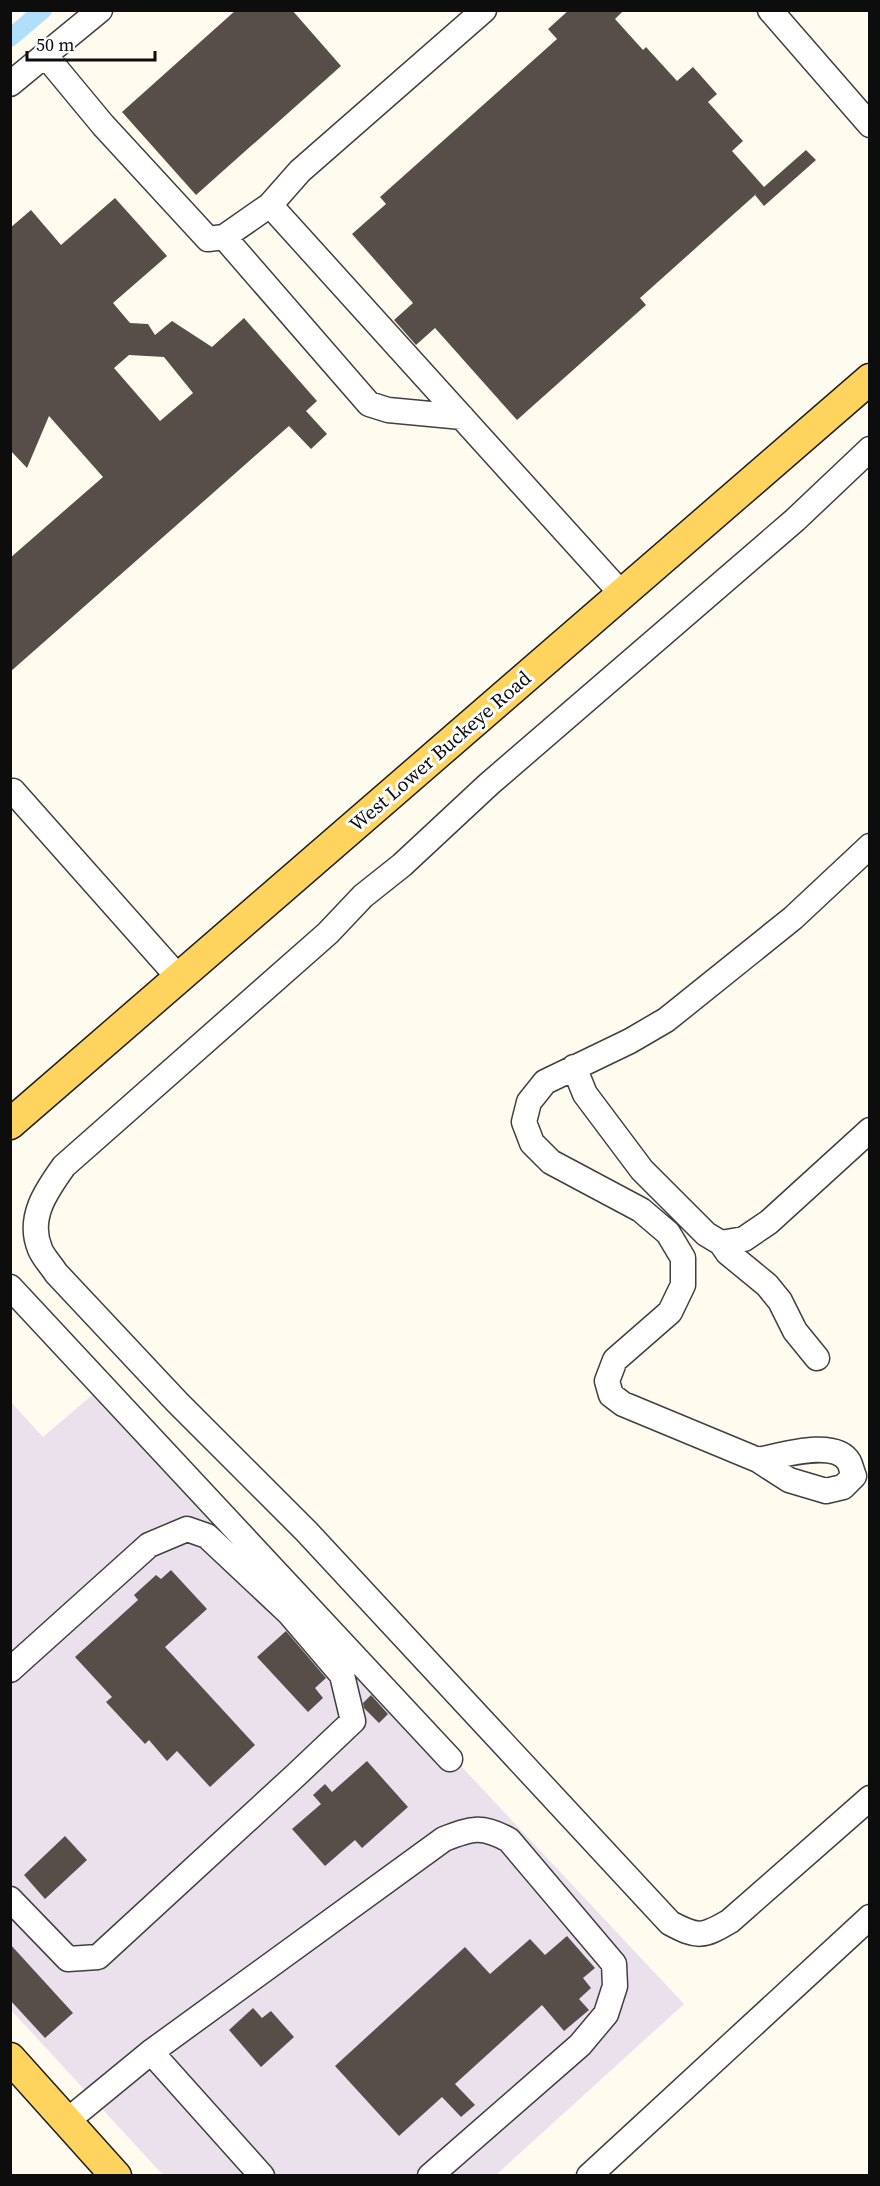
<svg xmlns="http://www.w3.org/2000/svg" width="880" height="2186" viewBox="0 0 880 2186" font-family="'Source Serif 4',serif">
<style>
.industrial{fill:#ebe1ed}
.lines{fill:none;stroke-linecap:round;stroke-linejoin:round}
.canal{stroke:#afdffa;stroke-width:18}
.building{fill:#574e49;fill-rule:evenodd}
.minor-casing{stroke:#404040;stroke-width:27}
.major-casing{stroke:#1e1e1e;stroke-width:33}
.minor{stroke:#fff;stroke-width:24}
.major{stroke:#ffd45e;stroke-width:30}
.labels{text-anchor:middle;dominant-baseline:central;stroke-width:6;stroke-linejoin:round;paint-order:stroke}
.street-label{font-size:20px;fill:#0d0d0d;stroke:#fff}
</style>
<rect width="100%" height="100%" fill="#fffbee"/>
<path class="industrial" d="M98,1390L454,1772L461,1766L684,2004L496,2175H163L11,2010L10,1401L43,1437Z"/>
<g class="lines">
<path class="canal" d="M10,38L43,10"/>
</g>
<path class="building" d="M236,10H292L341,66L196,195L122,112Z
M569,10H624L615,19L643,50L646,47L677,81L693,67L717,94L708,102L743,141L732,151L764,187L640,298L646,305L517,420L435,328L416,345L394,320L413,303L352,234L386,204L380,197L557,39L548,29Z
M806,150L816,160L764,206L755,195Z
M115,198L167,256L113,303L130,323L148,324L155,335L172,321L212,347L244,318L317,401L306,411L327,434L311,449L289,426L10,672V558L103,477L49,416L27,468L10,450V228L31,210L61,245ZM129,355L164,357L193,393L160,421L114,368Z
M171,1570L207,1609L165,1647L255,1745L210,1787L177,1751L167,1761L149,1740L145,1744L106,1702L112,1697L75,1657L138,1600L134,1595L156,1575L161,1579Z
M286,1631L326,1678L315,1688L323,1698L308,1712L257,1657Z
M371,1695L388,1714L379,1723L364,1708L363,1703Z
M367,1761L408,1807L362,1848L355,1840L325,1866L292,1829L321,1804L313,1795L325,1784L332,1792Z
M65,1836L87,1860L45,1899L24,1875Z
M567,1936L595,1968L583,1978L591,1988L579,1999L589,2010L564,2031L542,2005L455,2084L475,2105L461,2117L442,2097L399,2136L335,2066L465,1947L490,1974L530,1939L545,1955Z
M10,1944L73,2013L45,2038L10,2000Z
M253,2008L262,2018L271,2011L294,2037L261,2067L229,2030Z"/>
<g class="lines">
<g class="minor-casing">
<path id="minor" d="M484,10L300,171L270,205L621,593
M770,10L870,125
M45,55L103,125L208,239L224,237L270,205
M10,84L100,10
M224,237L369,404L388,410L462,417
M870,449L795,520L489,784L402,865L363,896L328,933L64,1166C46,1191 27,1218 40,1249C43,1257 51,1265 56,1273L177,1402L307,1532L670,1923C698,1938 703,1937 730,1921L870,1798
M13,791L179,978
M574,1067L585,1094L642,1170L706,1234L721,1243L744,1239L769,1222L870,1130
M721,1243L728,1253L767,1285L780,1301L795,1331L817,1358
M10,1287L450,1759
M758,1460C780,1456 835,1438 849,1462C851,1466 852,1472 854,1476L843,1487L826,1491L789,1480L758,1460L623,1404L611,1395L607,1381L615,1360L670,1312L683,1285V1258L668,1233L641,1210L551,1162L532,1143L524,1122L529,1102L545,1082L630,1041L666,1020L793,918L870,846
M10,1670L149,1545L187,1529L207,1536L289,1613L342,1675L353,1721L296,1775L98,1957L68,1959L10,1899
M151,2052L262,2176
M67,2121L151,2052L444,1839C472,1828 482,1825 509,1840L614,1964L615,1986L606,2014L580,2045L430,2176
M589,2176L870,1917"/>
</g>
<g class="major-casing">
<path id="major" d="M10,1124L870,379
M10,2058L116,2176"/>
</g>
<use href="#minor" class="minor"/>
<use href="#major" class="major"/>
</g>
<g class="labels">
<g class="street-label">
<text transform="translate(440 751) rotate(-41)">West Lower Buckeye Road</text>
</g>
</g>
<rect width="880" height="2186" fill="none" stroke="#0d0d0d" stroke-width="24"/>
<path d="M27 51v9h128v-9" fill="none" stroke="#0d0d0d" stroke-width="3"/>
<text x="36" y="51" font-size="18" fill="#0d0d0d" stroke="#ffffff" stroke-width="4.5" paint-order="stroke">50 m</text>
</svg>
